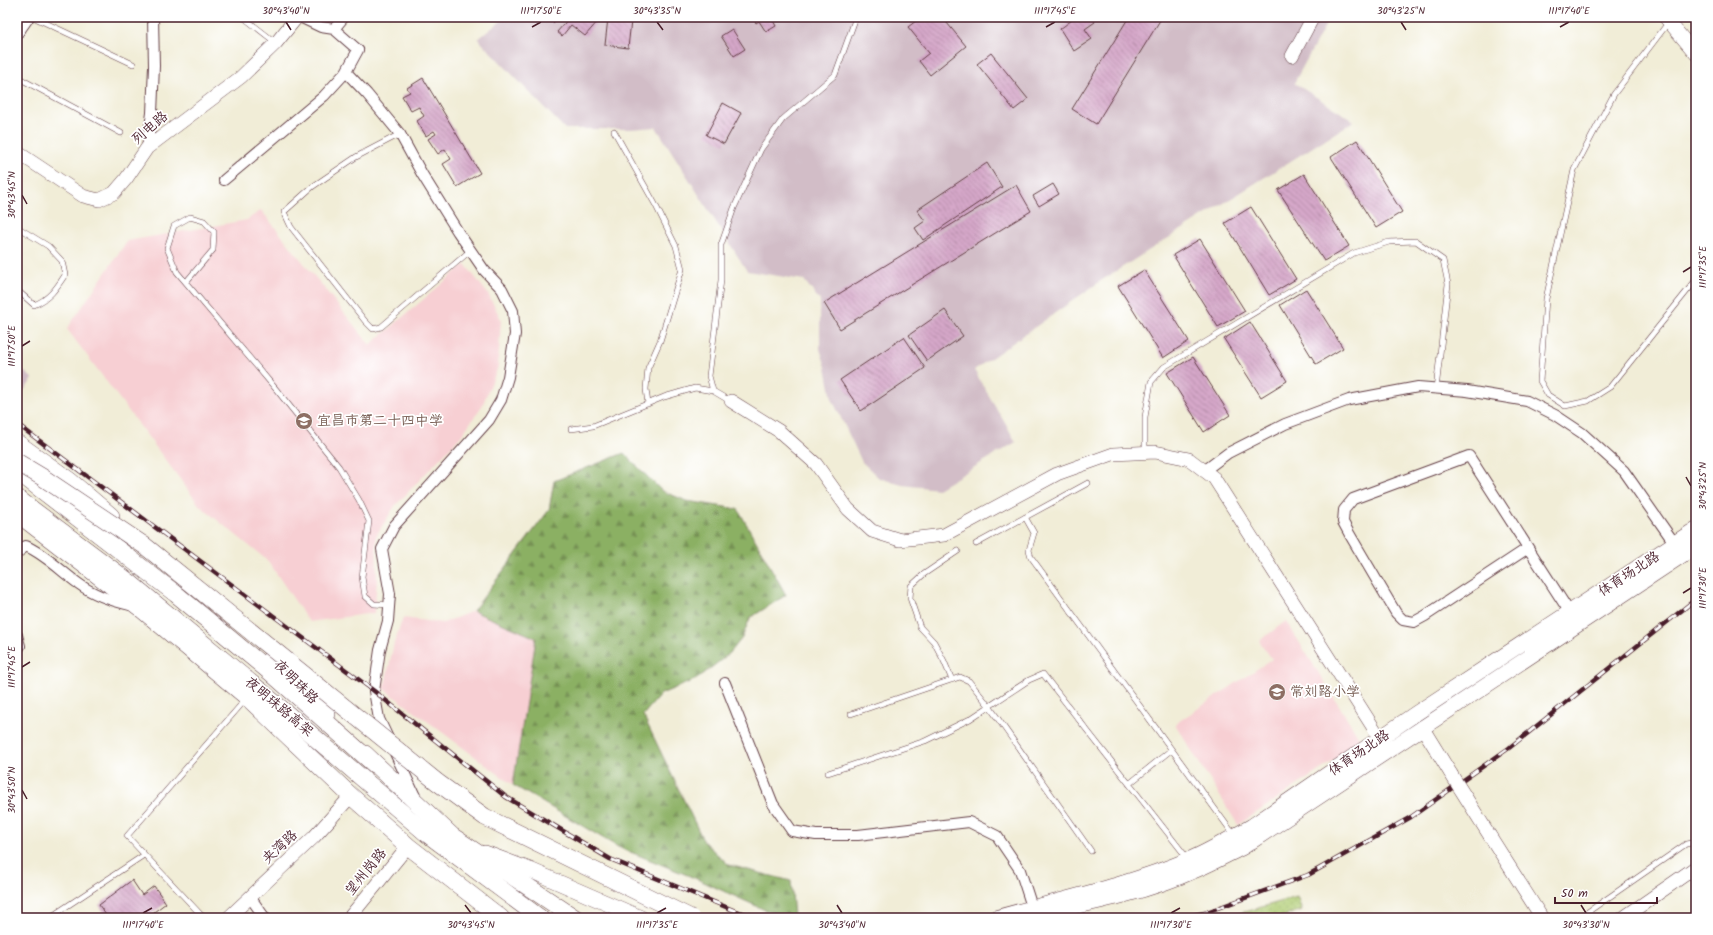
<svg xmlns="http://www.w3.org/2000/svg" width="1713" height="935" viewBox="0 0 1713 935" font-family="Kalam,'LXGW WenKai TC',sans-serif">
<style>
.built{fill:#f7cfd3}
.industrial{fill:#d2bdc7}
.grass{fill:url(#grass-dots);stroke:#7c764e}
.forest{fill:url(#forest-firs);stroke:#6a6848}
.building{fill:url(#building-back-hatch)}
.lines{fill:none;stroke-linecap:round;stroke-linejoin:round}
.service-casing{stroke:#633e45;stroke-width:6}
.minor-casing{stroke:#633e45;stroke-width:12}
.tertiary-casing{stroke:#633e45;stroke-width:14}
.secondary-casing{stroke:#633e45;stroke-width:16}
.primary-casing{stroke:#633e45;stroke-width:18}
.trunk-casing{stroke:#633e45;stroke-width:18}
.service{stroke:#fff;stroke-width:5}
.minor{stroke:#fff;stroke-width:10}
.tertiary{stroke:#fff;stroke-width:13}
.secondary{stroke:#fff;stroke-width:15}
.primary{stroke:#fff;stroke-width:17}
.trunk{stroke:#fff;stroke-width:17}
.rail-casing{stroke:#4a1f2b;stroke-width:4.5}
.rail{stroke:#fff;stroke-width:3;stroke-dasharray:9;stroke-linecap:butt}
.tertiary-bridge-casing{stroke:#633e45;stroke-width:14;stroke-linecap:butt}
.primary-bridge-casing{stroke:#633e45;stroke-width:18;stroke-linecap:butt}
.tertiary-bridge{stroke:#fff;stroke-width:13}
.primary-bridge{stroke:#fff;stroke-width:17}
.ticks{fill:none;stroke:#4a1f2b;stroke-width:1.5}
.labels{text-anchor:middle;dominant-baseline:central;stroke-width:3.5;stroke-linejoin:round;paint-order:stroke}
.street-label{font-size:14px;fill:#4a1f2b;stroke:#fff}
.education-label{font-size:14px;fill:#785e54;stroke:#fff;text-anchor:start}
.neatline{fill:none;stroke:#4a1f2b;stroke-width:1.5}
.ticks-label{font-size:10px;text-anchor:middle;fill:#4a1f2b}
</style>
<defs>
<pattern id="grass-dots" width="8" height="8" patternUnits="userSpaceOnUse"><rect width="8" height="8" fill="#afcc72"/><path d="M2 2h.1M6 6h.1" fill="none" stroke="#98af63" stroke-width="1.8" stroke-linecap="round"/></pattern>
<pattern id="forest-firs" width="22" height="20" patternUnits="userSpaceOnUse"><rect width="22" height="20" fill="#8bb064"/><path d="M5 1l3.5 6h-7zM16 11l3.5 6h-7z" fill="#748f53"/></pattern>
<pattern id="building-back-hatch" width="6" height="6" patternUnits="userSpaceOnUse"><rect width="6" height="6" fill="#d5a7c9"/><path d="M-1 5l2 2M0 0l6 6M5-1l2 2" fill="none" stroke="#af87a3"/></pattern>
</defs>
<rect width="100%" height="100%" fill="#fff"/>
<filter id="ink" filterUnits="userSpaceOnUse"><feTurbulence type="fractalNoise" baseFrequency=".025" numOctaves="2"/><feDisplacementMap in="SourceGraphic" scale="8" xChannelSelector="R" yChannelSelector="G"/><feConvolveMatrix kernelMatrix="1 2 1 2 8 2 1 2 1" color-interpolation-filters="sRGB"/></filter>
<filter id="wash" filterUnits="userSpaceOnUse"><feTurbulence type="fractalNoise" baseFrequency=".012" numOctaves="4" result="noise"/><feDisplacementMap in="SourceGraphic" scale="16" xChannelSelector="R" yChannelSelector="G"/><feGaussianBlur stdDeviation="0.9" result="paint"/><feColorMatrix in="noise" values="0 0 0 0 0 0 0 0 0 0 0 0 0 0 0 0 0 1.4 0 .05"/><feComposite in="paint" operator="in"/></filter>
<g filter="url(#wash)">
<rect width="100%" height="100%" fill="#f1edd7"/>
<path class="built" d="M261,210L370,345L465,264L488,294L501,319L498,367L482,406L461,436L395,506L376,536L377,581L374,613L309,622L268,561L200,506L67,329L127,241L247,220Z
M473,611L536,637L513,785L384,689L394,643L403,618L443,623Z
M1286,621L1362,742L1238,825L1175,724L1272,659L1259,641Z"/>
<path class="industrial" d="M506,17H1330L1294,83L1354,121L1102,280L974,370L1016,442L938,489L902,485L879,478L862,462L832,399L826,367L820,349V301L804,280L747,271L656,127L631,129H565L478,39Z
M17,365L33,379L17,399Z"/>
<path class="grass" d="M1297,897L1302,910L1279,918H1223Z"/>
<path class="forest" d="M624,453L662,491L687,501L738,509L786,595L750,618L742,638L730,653L697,679L661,694L643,715L704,842L729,865L791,881L794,916L765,910L697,879L618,847L513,785L536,638L473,611L549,510L554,481Z"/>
<g id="blocks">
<path class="building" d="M546,17H558L553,23Z
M570,17H593L598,21L585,36L571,25L562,36L557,32Z
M752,17H771L776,26L766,32L759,21L756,23Z
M921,17H942L966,46L930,75L919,61L929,53L908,27Z
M1070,17H1092L1095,22L1085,29L1092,39L1074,51L1060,29L1072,20Z
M1129,17H1162L1096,124L1072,109Z
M608,18L631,21L628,48L605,45Z
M732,29L745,49L734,56L721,36Z
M991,53L1028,99L1014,110L977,64Z
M423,78L480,173L457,187L443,164L451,159L445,149L438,154L428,139L436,134L434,131L426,136L417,121L424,116L419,107L411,111L402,96L410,92L407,88Z
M723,103L741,113L724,144L706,135Z
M1357,140L1402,212L1376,228L1331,157Z
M987,163L1002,187L923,240L915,228L925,221L917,210Z
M1304,174L1349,246L1324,261L1278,190Z
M1053,184L1059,194L1039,206L1033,196Z
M1016,185L1031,211L840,329L824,303Z
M1251,207L1296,279L1269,295L1225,223Z
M1200,239L1245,311L1218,327L1173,255Z
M1144,270L1189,341L1163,358L1118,286Z
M1306,289L1343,348L1316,364L1280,305Z
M945,310L963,336L927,361L909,335Z
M1250,322L1287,381L1261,397L1224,339Z
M904,337L925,368L861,411L840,380Z
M1193,357L1230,415L1204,432L1167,373Z
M132,880L142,895L154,886L166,903L146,918H108L99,905Z"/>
</g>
</g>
<g filter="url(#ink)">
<use href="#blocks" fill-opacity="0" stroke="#633e45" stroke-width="1"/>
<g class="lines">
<g class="service-casing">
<path id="service" d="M33,17L133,64
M243,17L275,42
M1668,23L1614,94L1574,170L1546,299L1540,381L1548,395L1565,406L1588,401L1610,387L1696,280
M17,77L121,133
M614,131L655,204L676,246L682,269L660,341L648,368L646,389L648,404
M400,134L356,157L312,187L284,212L291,227L365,321L373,329L381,327L471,250
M17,227L48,246L62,261L65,275C56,289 49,299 34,305L17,290
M186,282L213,250L214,232L204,221L190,217L174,226L167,248L177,272L275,388L339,467L359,500L369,521L362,577L365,596L374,604L390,605
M730,401L713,391L709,376L721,280V245L734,208L761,149L783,119L835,75L856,17
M571,429L593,426L664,397L695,388L713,391
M1145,453V417L1151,382L1164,367L1354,253L1389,242L1416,241L1443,260L1448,284L1436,389
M1025,517L1034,533L1029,550L1031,557L1234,835
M976,544L1088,483
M952,680L944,661L934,642L920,627L910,598L911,586L924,574L958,551
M851,714L960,677L969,681L989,706L1091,851
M828,773L925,741L970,719L1029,680L1043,674L1188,859
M1129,784L1171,750
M49,918L144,855
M204,918L127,836L246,699
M1579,918L1686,844L1696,842"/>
</g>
<g class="minor-casing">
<path id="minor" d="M334,29L344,17
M17,34L29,17
M346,72L367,94L400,134L422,174L458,232L484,270L502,289L513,311L515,334L508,377L501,400L489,420L394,526L382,549L390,594L388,621L380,650L374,691L379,719L388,738
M147,148L152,113L154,66L153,17
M224,180L324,96L346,72L358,50L334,29L321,27L300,17
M1204,471L1228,453L1285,424L1349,400L1418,387L1467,391L1527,401L1555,415L1582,433L1624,471L1675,544
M1528,548L1425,616L1414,622L1403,620L1396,613L1350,535L1343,522L1344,510L1353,499L1469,456L1572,616
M17,553L26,546C46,555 61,571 79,584C94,595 112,601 130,605
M17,635L20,646L17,649
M725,683L773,804L792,831L816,835H858L969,822L997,836L1020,870L1032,907
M395,753L415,796
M250,897L265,918"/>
</g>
<g class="tertiary-casing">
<path id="tertiary" d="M1665,17L1696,54
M1292,56L1313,17
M17,152L83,196L99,200L114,193L126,179L147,148L241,77L276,43L297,17
M731,401L779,431L816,464L848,509L872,531L900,540L944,535L1057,474L1113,454L1155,452L1189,459L1214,478L1380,738
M1422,727L1451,774
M1490,836L1542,918
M228,918L314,837L351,796
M349,918L408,846
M1623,918L1696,867"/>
</g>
<g class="secondary-casing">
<path id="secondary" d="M485,853L530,870L641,918
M1049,912C1099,902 1150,891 1196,870C1212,863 1227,855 1243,847L1696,546
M995,918C1059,900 1126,886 1188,860C1210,851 1231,838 1252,826L1415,714L1696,529"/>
</g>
<g class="primary-casing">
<path id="primary" d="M17,443L70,481L111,516
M17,513L139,607L247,697L351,796L408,846L501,918
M271,658L289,674L327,714
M365,754L452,836L575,918"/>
</g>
<g class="trunk-casing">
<path id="trunk" d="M17,471L176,594L270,672L375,765
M17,498L129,582L257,688L426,833L540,918"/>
</g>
<use href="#service" class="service"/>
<use href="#minor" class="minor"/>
<use href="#tertiary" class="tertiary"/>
<use href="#secondary" class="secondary"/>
<use href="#primary" class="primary"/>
<use href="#trunk" class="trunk"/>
<g class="rail-casing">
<path id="rail" d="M17,424L374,691L506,797L610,859L738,912L761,918
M1182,918L1204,913L1308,875L1411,817L1509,748L1696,599"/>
</g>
<use href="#rail" class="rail"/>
<g class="tertiary-bridge-casing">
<path id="tertiary-bridge" d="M1451,774L1490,836"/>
</g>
<g class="primary-bridge-casing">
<path id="primary-bridge" d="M17,462L42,477L145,546L437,782L485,817L691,918"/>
</g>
<use href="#tertiary-bridge" class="tertiary-bridge"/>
<use href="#primary-bridge" class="primary-bridge"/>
</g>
</g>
<path class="ticks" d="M286,22L291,30M657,22L663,30M1401,22L1406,30M532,27L541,22M1046,27L1055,22M1560,27L1569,22M22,195L27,204M1683,272L1691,267M22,346L30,341M1686,477L1691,486M1683,593L1691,588M22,667L30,662M22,790L27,799M465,905L471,913M837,905L842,913M1581,905L1586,913M143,913L152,908M657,913L666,908M1171,913L1180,908"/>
<defs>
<g id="school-disc" transform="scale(0.9)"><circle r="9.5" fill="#8d6e63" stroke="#fff"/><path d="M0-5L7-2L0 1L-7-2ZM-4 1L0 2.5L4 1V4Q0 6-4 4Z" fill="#fff"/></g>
</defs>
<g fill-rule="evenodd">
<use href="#school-disc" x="304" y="421"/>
<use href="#school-disc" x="1277" y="692"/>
</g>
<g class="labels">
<g class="street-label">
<text transform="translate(150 128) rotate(-41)">列电路</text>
<text transform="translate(1629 574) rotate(-33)">体育场北路</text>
<text transform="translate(296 682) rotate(45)">夜明珠路</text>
<text transform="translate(279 707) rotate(40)">夜明珠路高架</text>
<text transform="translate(1359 753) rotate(-34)">体育场北路</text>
<text transform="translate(280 847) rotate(-43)">夹湾路</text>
<text transform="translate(366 872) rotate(-51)">望州岗路</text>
</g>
<g class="education-label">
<text x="317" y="421">宜昌市第二十四中学</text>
<text x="1290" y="692">常刘路小学</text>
</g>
</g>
<rect width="1713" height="935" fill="none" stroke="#fff" stroke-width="44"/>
<path d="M1555 897v6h102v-6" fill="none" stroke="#4a1f2b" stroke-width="2"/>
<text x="1561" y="897" font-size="12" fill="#4a1f2b" stroke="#ffffff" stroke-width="3" paint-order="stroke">50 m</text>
<rect x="22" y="22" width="1669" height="891" class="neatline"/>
<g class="ticks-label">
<text x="286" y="14">30°43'40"N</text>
<text x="541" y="14">111°17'50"E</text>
<text x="657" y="14">30°43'35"N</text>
<text x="1055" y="14">111°17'45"E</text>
<text x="1401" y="14">30°43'25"N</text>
<text x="1569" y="14">111°17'40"E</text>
<text transform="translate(11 195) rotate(-90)" y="4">30°43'45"N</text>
<text transform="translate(1702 267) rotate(-90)" y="4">111°17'35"E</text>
<text transform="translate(11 346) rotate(-90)" y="4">111°17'50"E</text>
<text transform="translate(1702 486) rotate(-90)" y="4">30°43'25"N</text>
<text transform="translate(1702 588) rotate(-90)" y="4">111°17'30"E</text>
<text transform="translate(11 667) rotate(-90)" y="4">111°17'45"E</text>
<text transform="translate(11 790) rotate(-90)" y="4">30°43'50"N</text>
<text x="143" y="928">111°17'40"E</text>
<text x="471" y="928">30°43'45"N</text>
<text x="657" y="928">111°17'35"E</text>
<text x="842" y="928">30°43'40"N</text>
<text x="1171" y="928">111°17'30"E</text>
<text x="1586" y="928">30°43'30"N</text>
</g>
</svg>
